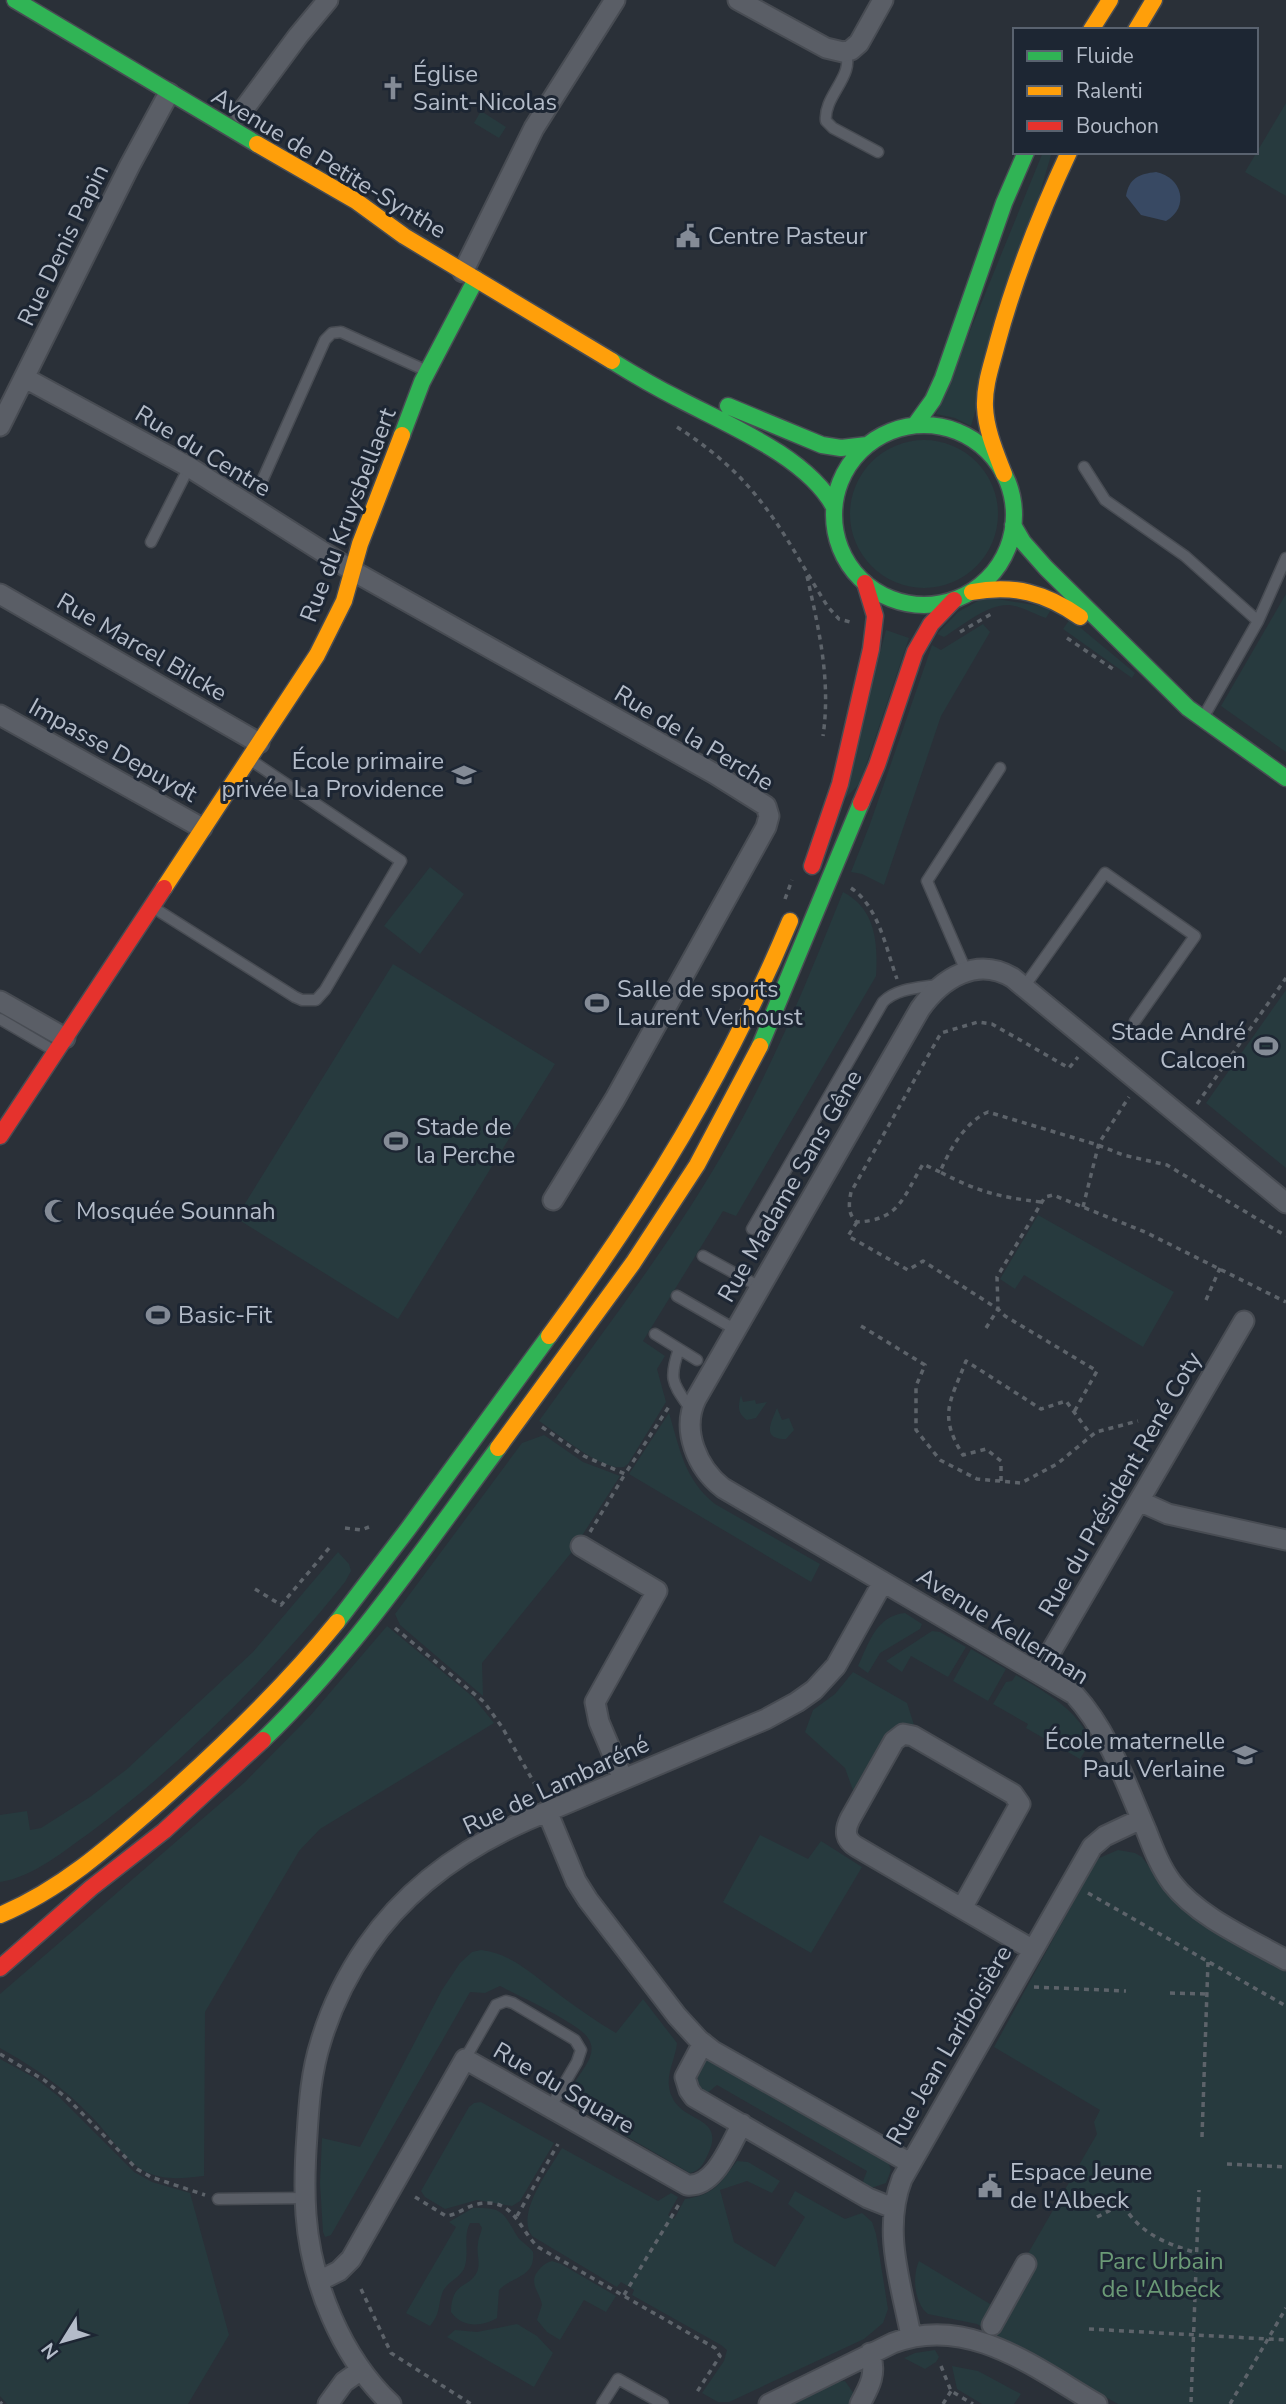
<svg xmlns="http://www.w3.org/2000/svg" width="1286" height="2404" viewBox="0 0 1286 2404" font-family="'Nunito Sans',sans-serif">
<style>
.green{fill:#273a3e}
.water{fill:#384963}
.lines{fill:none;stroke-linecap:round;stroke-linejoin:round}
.lane-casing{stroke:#484c53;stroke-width:13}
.street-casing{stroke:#484c53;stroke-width:23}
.fast-casing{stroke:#484c53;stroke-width:19}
.slow-casing{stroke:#484c53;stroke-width:19}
.jam-casing{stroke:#484c53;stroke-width:19}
.path{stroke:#5d636a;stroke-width:3.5;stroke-dasharray:5 5;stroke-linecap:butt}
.lane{stroke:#5a5e66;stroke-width:10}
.street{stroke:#5a5e66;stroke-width:19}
.fast{stroke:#30b455;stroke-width:16}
.slow{stroke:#ff9f0a;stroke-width:16}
.jam{stroke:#e5322d;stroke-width:16}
.labels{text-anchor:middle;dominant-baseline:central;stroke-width:6;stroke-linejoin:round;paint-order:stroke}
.poi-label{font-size:24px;fill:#b4bcc9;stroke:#1d2633;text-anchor:start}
.street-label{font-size:24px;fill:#b4bcc9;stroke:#1d2633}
.park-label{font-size:24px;fill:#6b9a76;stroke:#1d2633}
</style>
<rect width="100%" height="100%" fill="#2a3038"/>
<path class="green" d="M1286,103V196L1245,172Z
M481,111L506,127L499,138L474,123Z
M1043,152H1052L971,426L955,418L936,414Z
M850 514a74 74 0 1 1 148 0a74 74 0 1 1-148 0Z
M1286,594V752L1221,706Z
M985,597L1052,608L1046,618C1034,614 1021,606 1009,605C987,604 962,626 944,637L937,634L958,612Z
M1070,619L1135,673L1132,678L1063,629Z
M983,624L990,632L941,716L884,885L862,874L851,872L870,824L932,645L941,650Z
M886,630L909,638L860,783L840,804Z
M430,867L464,894L420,954L384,926Z
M843,892C876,909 878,943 876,976L736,1216L723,1211L643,1341L665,1356L657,1369L666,1402L628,1464L624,1467C601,1471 559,1434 539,1421C605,1328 676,1238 731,1139C776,1060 809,976 843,892Z
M393,964L555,1064L398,1319L236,1218Z
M1286,990V1168L1206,1103Z
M1038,1215L1174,1292L1143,1347L1024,1275L1015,1289L1000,1279Z
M741,1395L743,1402L755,1400L756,1404L767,1402L756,1418L747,1420C737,1413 738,1406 741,1395Z
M777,1408L782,1420L789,1418L794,1430L786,1439C761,1439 771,1423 777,1408Z
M669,1413C680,1449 684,1479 715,1504L820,1564L811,1582L629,1474Z
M544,1435L583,1462L620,1476L571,1553L482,1663L483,1696L400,1625L395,1614L522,1443Z
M338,1552L349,1564L351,1571L345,1582C271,1674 187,1760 92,1831C65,1850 34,1877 0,1882V1815L27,1811L30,1830L41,1828L90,1797L126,1770L253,1652Z
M905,1613L922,1624L920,1629L880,1653L868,1673L858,1666C869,1643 876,1616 905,1613Z
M387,1626L473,1697L494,1723L320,1829L299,1851L205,2012L204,2176C183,2178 166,2181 146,2172C123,2160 108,2132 90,2115C62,2086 35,2068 0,2048V1994L245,1782L310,1716Z
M932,1631L940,1632L966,1647L948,1677L911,1656L902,1672L886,1661Z
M971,1649L1006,1669L988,1701L953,1681Z
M853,1672L907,1703L915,1728L855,1796L845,1768L805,1732L813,1710L835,1694Z
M1016,1675C1045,1692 1076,1708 1091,1741L1080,1759L1026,1728L1028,1724L993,1704L1006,1682L1012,1681Z
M760,1835L808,1859L821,1841L862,1867L811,1953L723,1902Z
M1118,1850L1135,1853L1142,1857L1171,1898L1192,1917L1286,1972V2404H1118L977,2324L928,2314C914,2303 912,2276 919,2261L995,2307L1000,2302L1097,2134L1094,2122L1100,2110L994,2047L1097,1859Z
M481,1950C512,1953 537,1978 561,1996C579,2009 597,2022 616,2033L643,1999L677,2043C675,2062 663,2077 672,2097C683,2123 726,2116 708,2154C704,2163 700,2171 690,2173L574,2106C560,2081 604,2062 588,2038C578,2023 519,1996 500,1986L485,1993L470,1992L331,2235L325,2237L323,2232L320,2183L322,2138L360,2147L442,1990L460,1963L472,1952Z
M712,2056L887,2159L891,2170L886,2183L871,2188L862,2184L867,2171L717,2085L706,2094C693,2081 695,2064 712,2056Z
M0,2059L35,2078L58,2096L134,2172L152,2182L190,2193L229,2335L188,2404H7L0,2396Z
M481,2102L554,2143L520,2201L512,2206L477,2200L445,2209L425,2197L421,2191L469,2107L474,2103Z
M562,2148L658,2201L671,2193L678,2197L668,2215L674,2219L685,2199C715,2195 720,2183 737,2161L748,2162L780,2181L772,2193L747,2181L720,2190L734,2242L775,2267L805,2217L788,2204L795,2191L845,2219L862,2213L872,2222L876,2234L888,2309L883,2323L864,2339L729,2402H718L702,2393L724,2361L727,2350L721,2345L632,2295L634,2290L621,2282L617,2287L532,2236C515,2213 550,2169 562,2148Z
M473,2208C503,2207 503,2212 517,2236C521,2242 529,2246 533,2252C536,2278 510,2277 499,2290L497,2318C482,2327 462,2328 451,2312C452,2280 469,2289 477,2272C481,2263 476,2253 478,2244C478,2239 481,2233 482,2228L479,2223H470C463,2235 469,2252 465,2266C462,2277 448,2281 443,2291C437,2306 442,2311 430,2326L406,2313L456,2227L449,2222Z
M552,2261L561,2264L616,2296L606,2312L584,2300L560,2340L547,2332L537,2320L542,2305C540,2292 528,2283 538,2271C542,2266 545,2263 552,2261Z
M517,2324L537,2336L553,2353L534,2387L447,2337L455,2330L477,2332Z
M935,2350L939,2357L936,2362L925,2369L904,2358L915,2353Z
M952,2366L978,2371L1021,2394L1014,2404H982L957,2389Z
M845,2381L854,2394L851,2404H788L832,2382Z"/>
<path class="water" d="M1156,172C1182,177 1190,207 1166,221L1141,215L1126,196C1129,178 1139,174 1156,172Z"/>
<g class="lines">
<g class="lane-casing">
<path id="lane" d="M845,52C856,75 823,96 826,121L833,128L878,152
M1084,467L1105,500L1185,556L1258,621
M262,481L325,340L332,333L341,332L427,371
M151,542L189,467
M1204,716L1258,621L1286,558
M154,908L295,997L302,1000H316L325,990L401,861L252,761
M966,971L927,881L1000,768
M1024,987L1105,873L1195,936L1135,1021
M0,1019L53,1050
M752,1229L883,1002C897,988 919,988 937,985
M703,1256L760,1287
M677,1296L736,1330
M655,1334L697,1360
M679,1349C668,1381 673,1383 691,1410
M465,2059L496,2005L506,2001L513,2003L575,2040L581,2050L577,2062L550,2108
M218,2199L305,2198
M602,2404L618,2379L663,2404"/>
</g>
<g class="street-casing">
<path id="street" d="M738,0L826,48L843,52L851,50L859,43L883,0
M241,113L298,36L328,0
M463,272L534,128L615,0
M25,378L189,467L353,571L715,774L766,806L769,816L766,827L615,1099L553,1200
M0,426L130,165L169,93
M0,594L259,743
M0,715L202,828
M0,1001L65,1038
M1286,1203L1013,978C977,956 942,978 920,1009L696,1399C681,1430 697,1468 723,1488L1074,1694C1109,1732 1126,1784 1146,1830C1153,1848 1160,1867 1172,1883C1198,1917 1249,1939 1286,1960
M1139,1501L1168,1514L1286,1540
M581,1546L657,1591L595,1702L599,1722L623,1779
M1039,1672L1244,1321
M547,1811L576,1881L588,1900L677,2016L699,2040L713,2051L910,2163
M962,1908L1020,1804L1013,1794L913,1736L903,1734L894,1741L850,1819C844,1831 845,1840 857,1847L1033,1950
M703,2043L685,2077L689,2090L694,2097L868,2198L893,2208
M319,2281L339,2271L351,2259L465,2059L687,2185C715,2188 730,2145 742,2124
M992,2325L1026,2264
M911,2336C901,2284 882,2230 902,2179L1092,1847L1105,1836L1141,1819
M328,2404L344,2382L361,2370
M391,2404C341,2357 311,2282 306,2215C304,2188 305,2162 307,2135C309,2103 311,2072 321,2041C331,2008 347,1975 367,1946C406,1889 464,1848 527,1820L766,1719L797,1702L814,1690L836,1666L883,1582
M769,2404L893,2343C968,2314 1035,2368 1097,2404
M860,2404C870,2386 877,2373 870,2353"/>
</g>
<g class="fast-casing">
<path id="fast" d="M15,0L257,144
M612,361C633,374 655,387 677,398C726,424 808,457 834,507
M728,406L822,445L841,448L867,445
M834 515a90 90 0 1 1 180 0a90 90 0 1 1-180 0Z
M915,425L933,400L943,378L1004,203L1026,152
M402,435L422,382L476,279
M1013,525L1023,542L1046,568L1188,708L1286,778
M760,1046L861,803
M337,1622L408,1529L549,1336
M263,1740C353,1653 424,1548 498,1448"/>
</g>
<g class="slow-casing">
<path id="slow" d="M1091,30L1110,0
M1136,30L1154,0
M257,144L356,201L404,236L612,361
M1004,474C996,453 986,430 985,407C984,385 992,364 997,344C1015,277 1040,214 1069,152
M972,592C1013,584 1046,593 1080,617
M164,888L317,655L344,601L360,544L402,435
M549,1336C647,1203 726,1074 790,921
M498,1448L633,1263L697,1165L760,1046
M0,1915C62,1889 111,1845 161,1801C224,1745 284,1687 337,1622"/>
</g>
<g class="jam-casing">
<path id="jam" d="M861,803L877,765L915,652L931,624L954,600
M812,866L840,784L871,649L875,616L865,583
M0,1136L164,888
M0,1968L91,1888L164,1831L263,1740"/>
</g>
<path class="path" d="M459,75V74
M500,101L501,99
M677,427C707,446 736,470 758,498C785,531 805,571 828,607L839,619L850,622
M807,576C819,630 831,680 823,736
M960,632L993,613
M1067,638L1113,669
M851,888C879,907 886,949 897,979
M785,899L792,880
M1197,1104L1286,978
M940,1172L923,1164C903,1197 900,1220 857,1222C847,1214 849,1203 851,1192L941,1033L978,1022L992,1024L1069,1068L1078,1057
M1041,1202C998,1197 979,1192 940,1172C950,1149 965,1122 988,1112L1098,1145L1123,1155L1167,1165L1286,1236
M1083,1207L1099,1143L1129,1097
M857,1222L848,1236L908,1270L923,1261L998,1309L1005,1316L1097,1371L1074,1412
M1206,1300L1220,1268
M861,1326L925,1365L916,1386V1430L940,1460L977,1479L1021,1483L1057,1464L1096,1432L1138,1421
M986,1328L998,1309L997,1277L1045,1197L1053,1195L1145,1232L1286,1302
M542,1427L584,1456L625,1474L670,1405
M1001,1481V1461L986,1449L963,1455C938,1415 950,1402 966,1361L1041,1409L1066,1401L1091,1435
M345,1528L361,1530L369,1527
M590,1532L625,1474
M255,1589L281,1605L330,1547
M395,1628L484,1702L502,1727L540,1793
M1088,1893L1286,2006
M1034,1987L1126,1991
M1170,1993L1207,1994
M0,2054L44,2080L68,2099L137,2169L151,2177L205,2195
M1202,2137L1208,1961
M1227,2164L1286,2167
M415,2197L446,2216C457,2215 467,2206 478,2204C514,2197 518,2228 538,2247L715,2348L720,2356L695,2395
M517,2216L558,2144
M1097,2217L1122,2204C1141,2234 1164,2243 1197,2253
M361,2289L391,2353L471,2404
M624,2295L681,2201
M1089,2329L1286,2340
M941,2366L951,2391L973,2404
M0,2402L2,2404
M1191,2402L1199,2190
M943,2404L951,2391
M1230,2404L1286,2308"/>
<use href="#lane" class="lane"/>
<use href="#street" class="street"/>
<use href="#fast" class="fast"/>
<use href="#slow" class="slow"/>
<use href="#jam" class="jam"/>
</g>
<defs>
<g id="church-bare" transform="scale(1.89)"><path d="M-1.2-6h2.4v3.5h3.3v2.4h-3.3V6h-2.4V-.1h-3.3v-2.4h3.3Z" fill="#848b96" stroke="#1d2633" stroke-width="2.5" paint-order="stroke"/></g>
<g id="civic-bare" transform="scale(1.89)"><path d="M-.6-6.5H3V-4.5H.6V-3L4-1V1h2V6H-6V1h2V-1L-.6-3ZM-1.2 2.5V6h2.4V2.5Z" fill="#848b96" stroke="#1d2633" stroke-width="2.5" paint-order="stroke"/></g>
<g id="school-bare" transform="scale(1.89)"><path d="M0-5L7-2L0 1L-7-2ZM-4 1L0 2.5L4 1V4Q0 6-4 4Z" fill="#848b96" stroke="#1d2633" stroke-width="2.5" paint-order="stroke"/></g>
<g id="stadium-bare" transform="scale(1.89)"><path d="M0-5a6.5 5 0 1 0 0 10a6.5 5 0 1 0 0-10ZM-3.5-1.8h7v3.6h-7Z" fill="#848b96" stroke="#1d2633" stroke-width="2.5" paint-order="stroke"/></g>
<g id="mosque-bare" transform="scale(1.89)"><path d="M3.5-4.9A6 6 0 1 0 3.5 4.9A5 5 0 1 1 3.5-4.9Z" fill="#848b96" stroke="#1d2633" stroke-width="2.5" paint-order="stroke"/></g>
</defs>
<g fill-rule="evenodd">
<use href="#church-bare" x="393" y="88"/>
<use href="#civic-bare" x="688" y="236"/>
<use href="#school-bare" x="464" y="775"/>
<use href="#stadium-bare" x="597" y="1003"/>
<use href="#stadium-bare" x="1266" y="1046"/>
<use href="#stadium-bare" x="396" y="1141"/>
<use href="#mosque-bare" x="56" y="1211"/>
<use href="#stadium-bare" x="158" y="1315"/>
<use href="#school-bare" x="1245" y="1755"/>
<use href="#civic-bare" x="990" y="2186"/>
</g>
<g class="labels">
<g class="poi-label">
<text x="413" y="74">Église<tspan x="413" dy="28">Saint-Nicolas</tspan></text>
<text x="708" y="236">Centre Pasteur</text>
<text x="444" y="761" text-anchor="end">École primaire<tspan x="444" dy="28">privée La Providence</tspan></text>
<text x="617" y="989">Salle de sports<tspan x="617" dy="28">Laurent Verhoust</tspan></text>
<text x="1246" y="1032" text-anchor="end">Stade André<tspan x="1246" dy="28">Calcoen</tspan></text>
<text x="416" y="1127">Stade de<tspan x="416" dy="28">la Perche</tspan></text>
<text x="76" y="1211">Mosquée Sounnah</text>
<text x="178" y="1315">Basic-Fit</text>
<text x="1225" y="1741" text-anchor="end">École maternelle<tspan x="1225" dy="28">Paul Verlaine</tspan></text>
<text x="1010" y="2172">Espace Jeune<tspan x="1010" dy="28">de l'Albeck</tspan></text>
</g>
<g class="street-label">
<text transform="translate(329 163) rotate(31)">Avenue de Petite-Synthe</text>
<text transform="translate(63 245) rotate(-64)">Rue Denis Papin</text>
<text transform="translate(203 451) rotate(31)">Rue du Centre</text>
<text transform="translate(348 515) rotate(-69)">Rue du Kruysbellaert</text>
<text transform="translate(142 647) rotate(30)">Rue Marcel Bilcke</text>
<text transform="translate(694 738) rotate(31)">Rue de la Perche</text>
<text transform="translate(113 750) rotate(29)">Impasse Depuydt</text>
<text transform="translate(790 1186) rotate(-60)">Rue Madame Sans Gêne</text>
<text transform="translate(1120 1484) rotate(-60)">Rue du Président René Coty</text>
<text transform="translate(1003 1626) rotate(32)">Avenue Kellerman</text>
<text transform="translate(556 1785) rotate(-25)">Rue de Lambaréné</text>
<text transform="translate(949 2045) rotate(-60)">Rue Jean Lariboisière</text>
<text transform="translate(564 2088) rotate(30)">Rue du Square</text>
</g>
<g class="park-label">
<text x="1161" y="2261">Parc Urbain<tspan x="1161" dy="28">de l'Albeck</tspan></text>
</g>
</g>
<rect x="1013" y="28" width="245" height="126" fill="#1d2633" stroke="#59626f" stroke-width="2"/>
<rect x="1027" y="51" width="35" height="10" fill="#30b455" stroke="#59626f" stroke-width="2"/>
<text x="1076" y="63" font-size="21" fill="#b4bcc9">Fluide</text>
<rect x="1027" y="86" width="35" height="10" fill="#ff9f0a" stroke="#59626f" stroke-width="2"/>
<text x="1076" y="98" font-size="21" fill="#b4bcc9">Ralenti</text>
<rect x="1027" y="121" width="35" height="10" fill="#e5322d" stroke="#59626f" stroke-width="2"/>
<text x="1076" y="133" font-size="21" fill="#b4bcc9">Bouchon</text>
<g transform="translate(63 2341) rotate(233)" stroke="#1d2633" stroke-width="5" paint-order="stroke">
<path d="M0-5L12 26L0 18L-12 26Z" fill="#b4bcc9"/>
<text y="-10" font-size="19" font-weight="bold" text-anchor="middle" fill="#b4bcc9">N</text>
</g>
</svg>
